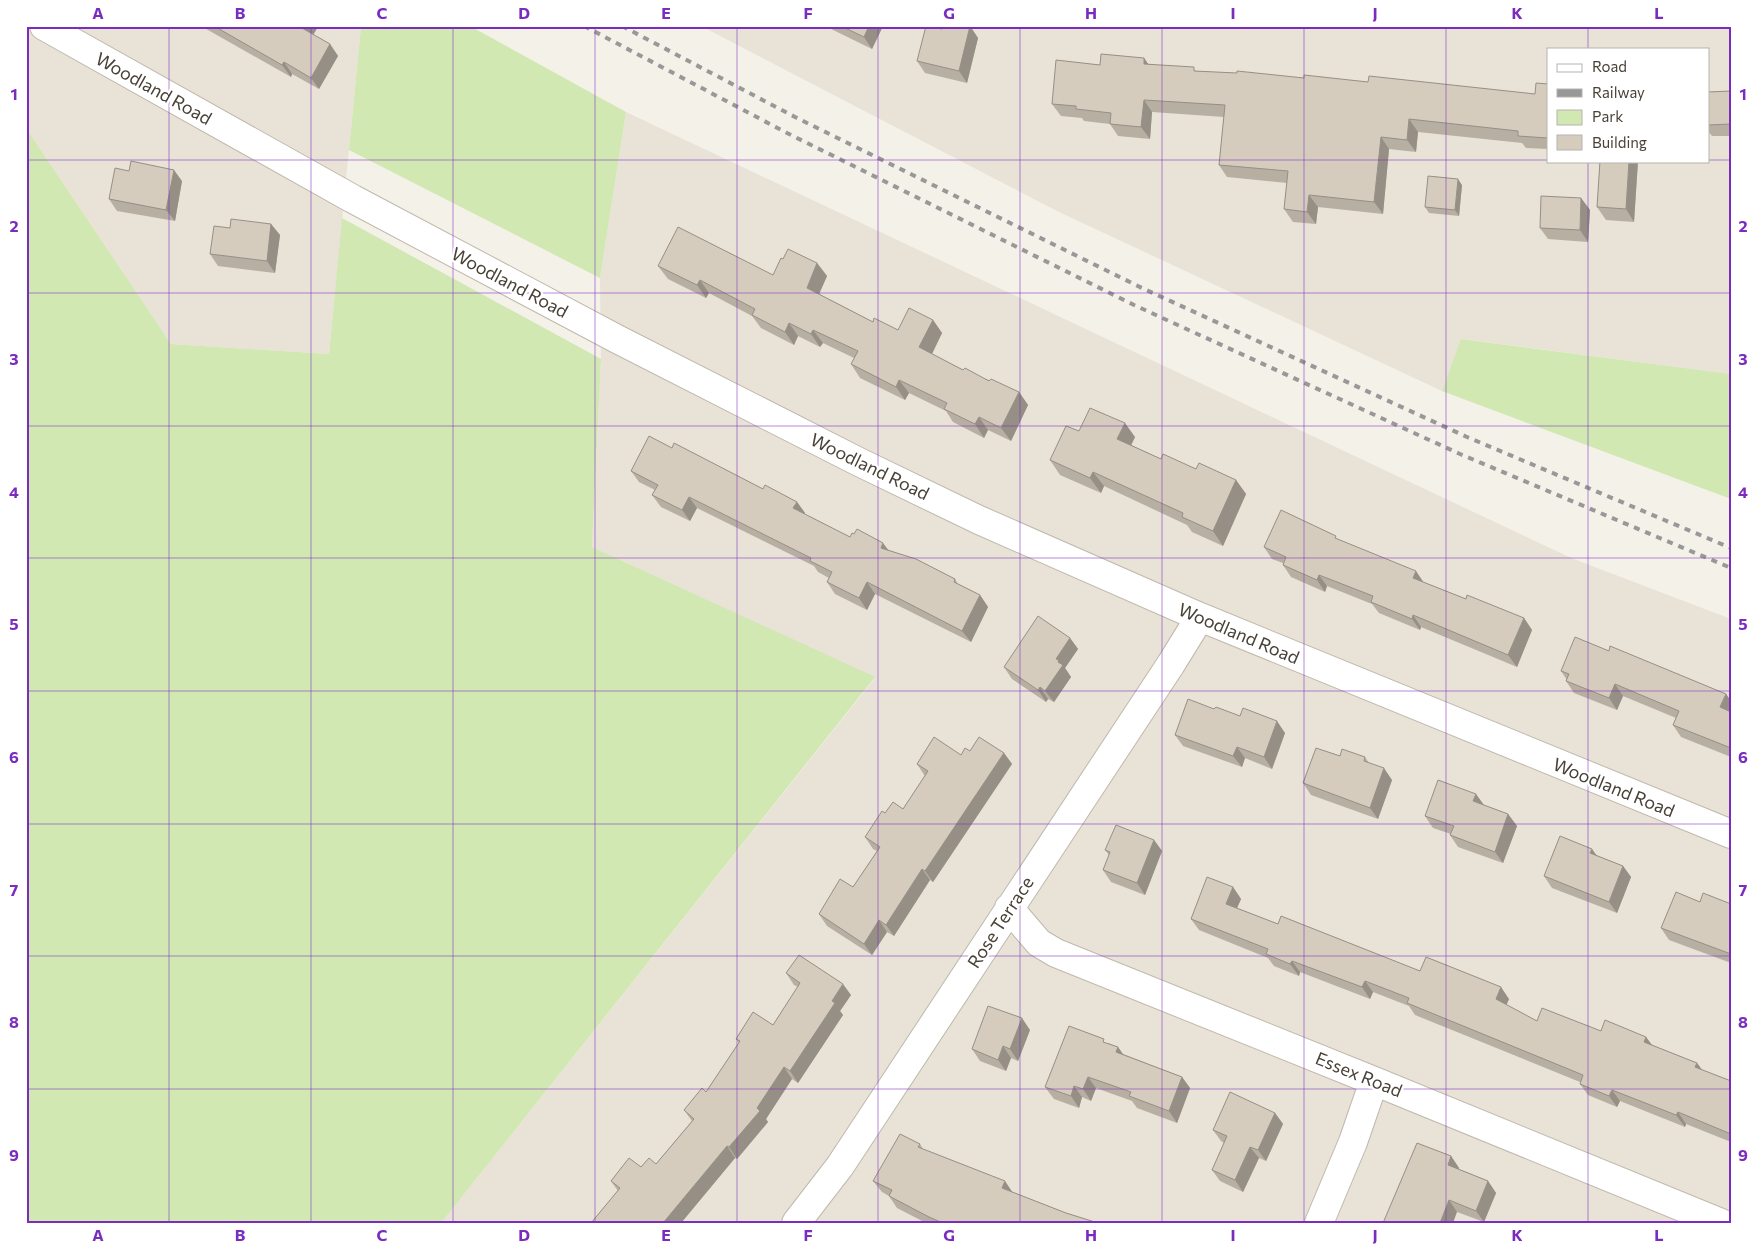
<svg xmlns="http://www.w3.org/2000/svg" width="1757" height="1249" viewBox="0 0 1757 1249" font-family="Commissioner,sans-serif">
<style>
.residential{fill:#e8e2d7;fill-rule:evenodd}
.green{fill:#d1e8b2}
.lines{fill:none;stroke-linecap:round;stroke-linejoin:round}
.street-casing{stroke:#c0b8ac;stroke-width:30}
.street{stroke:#fff;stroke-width:28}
.rail{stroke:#989898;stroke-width:4;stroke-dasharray:6 6;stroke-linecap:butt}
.wall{fill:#b8afa3}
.shaded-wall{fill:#968f85}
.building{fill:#d6ccbe;stroke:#968f85}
.grid{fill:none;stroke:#7b2cbf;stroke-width:1;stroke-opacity:0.55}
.labels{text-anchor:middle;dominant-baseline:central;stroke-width:4.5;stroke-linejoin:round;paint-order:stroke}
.street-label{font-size:18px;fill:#484137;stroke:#fff}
.neatline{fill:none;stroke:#7b2cbf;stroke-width:2}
.grid-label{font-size:16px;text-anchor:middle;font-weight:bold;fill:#7b2cbf}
</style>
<rect width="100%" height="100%" fill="#f4f1e9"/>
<path class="residential" d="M26,26H361L329,354L171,344L26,128Z
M701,26H1731V374L1462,339L1442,391L1057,211ZM1548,49H1708V161H1548Z
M626,112L1571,558L1731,619V1223H441L875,678L592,547L601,359L600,278Z"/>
<path class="green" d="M361,26H470L626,112L600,278L349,150Z
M26,128L171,344L329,354L342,218L601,359L592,547L875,677L441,1223H26Z
M1461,339L1731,374V499L1442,391Z"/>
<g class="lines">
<g class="street-casing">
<path id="street" d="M44,26L353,199L617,339L859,462L979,520L1200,617L1731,834
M1009,908L1039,943L1056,953L1374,1081L1721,1223
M796,1223L840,1166L1171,664L1200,617
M1319,1223L1353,1142L1374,1081"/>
</g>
<use href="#street" class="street"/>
<path class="rail" d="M584,26L787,133L1134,305L1460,454L1731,568
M622,26L795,117L1142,288L1467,437L1731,548"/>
</g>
<path class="wall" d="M201,26H317L313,35L330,44L338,56L319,89L292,74L291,77Z
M825,26H883L872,49Z
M970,26L978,38L967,83L925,73L917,61L942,29Z
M1144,58L1148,64L1197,71L1368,82L1535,94L1548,84V149L1526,148L1522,143L1418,132L1416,152L1389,149L1383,214L1318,207L1316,224L1293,222L1284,209L1287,183L1227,177L1219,165L1224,117L1152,112L1150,139L1118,136L1110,124L1084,121L1082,118L1061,116L1052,104L1100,65Z
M1731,91V136H1712L1708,131V92Z
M1600,161H1638L1634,222L1606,220L1597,207Z
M182,181L175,221L117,211L109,199Z
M1462,185L1459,216L1429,213L1425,207Z
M1581,198L1590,210L1588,242L1548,239L1540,228Z
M271,224L280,235L275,273L218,266L210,254L230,228Z
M783,259L817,263L827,276L819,294L873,322L898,330L933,320L942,333L932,354L963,370L1019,392L1028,405L1011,441L988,430L984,438L953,422L946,411L909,393L905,400L860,378L851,364L854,358L823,343L820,347L798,336L794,345L761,328L752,316L709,293L706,298L668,279L658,266L773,275Z
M1079,431L1135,437L1131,445L1161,459L1236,480L1246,494L1223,546L1192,532L1187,525L1104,486L1101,493L1060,475L1050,460Z
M672,448L763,489L797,502L805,513L804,514L850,537L889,550L955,579L958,584L980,595L988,607L971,642L875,594L867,610L835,594L827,582L829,578L818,572L814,566L697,508L690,521L661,507L652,495L655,490L639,482L631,471Z
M1339,540L1423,582L1466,599L1524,618L1532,630L1517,667L1421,627L1420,630L1379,613L1372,604L1327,586L1325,592L1291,577L1283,565V563L1272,559L1264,547Z
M1070,638L1078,649L1065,668L1071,677L1054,702L1048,699L1046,702L1012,679L1004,667Z
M1609,651L1726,694L1731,701V757L1681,737L1673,725L1676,718L1623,696L1617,710L1574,693L1566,681L1567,680L1561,671Z
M1214,709L1285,733L1272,769L1245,758L1242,767L1183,746L1175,735Z
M970,751L1004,753L1012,764L933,882L930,880L894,936L887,932L872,955L827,926L819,914L853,887L877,851L873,849L865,837L885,813L903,809L925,776L917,764L961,755Z
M1340,756L1365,757L1369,763L1392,780L1378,819L1311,795L1303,783Z
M1484,805L1508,814L1517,826L1503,863L1458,847L1450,835L1451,834L1433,828L1425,816Z
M1154,840L1162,851L1145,895L1111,882L1103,870L1109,855L1105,850Z
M1596,855L1623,866L1631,877L1617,913L1552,888L1544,876Z
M1233,887L1241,899L1237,908L1278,924L1420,971L1509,999L1506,1005L1537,1021L1646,1037L1652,1045L1697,1063L1702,1070L1731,1081V1142L1686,1124L1685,1127L1620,1101L1617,1107L1588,1095L1580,1084V1082L1415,1015L1409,1006L1373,992L1370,999L1300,972L1299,976L1274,966L1268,958L1199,930L1191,919Z
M1731,904V963L1669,940L1661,928Z
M786,973L851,995L840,1011L843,1015L798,1083L792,1079L766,1119L768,1122L737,1159L735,1158L681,1223H591L618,1191L611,1181L641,1167L656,1164L692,1121L684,1110L706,1092L739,1043L736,1039L773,1025L798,987L794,985Z
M1030,1030L1018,1061L1011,1058L1006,1071L980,1061L972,1049Z
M1108,1043L1118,1047L1123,1054L1182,1077L1190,1088L1177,1123L1137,1108L1132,1101L1096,1088L1091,1101L1082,1097L1079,1108L1054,1099L1045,1087Z
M1275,1113L1283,1124L1266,1161L1259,1158L1243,1192L1220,1181L1212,1170L1224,1143L1221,1141L1213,1130Z
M920,1144L923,1149L1012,1192L1066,1213L1098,1223H926L897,1208L889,1196L882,1192L873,1181Z
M1451,1156L1459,1168V1169L1488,1181L1496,1193L1484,1222L1457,1212L1383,1223Z"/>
<path class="shaded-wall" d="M303,26L318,27L310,40L302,28Z
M869,26H883L872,49L864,37Z
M970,26L978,38L967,83L959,71Z
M330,44L338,56L319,89L311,78Z
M1144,58L1153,71L1144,64Z
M284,62L292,74L291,77L282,65Z
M1144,100L1152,112L1150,139L1141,127Z
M1409,119L1418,132L1416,152L1407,140Z
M1381,137L1389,149L1383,214L1374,202Z
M1629,161H1638L1634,222L1626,209Z
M174,170L182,181L175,221L166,210Z
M1458,179L1462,185L1459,216L1455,210Z
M1309,195L1318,207L1316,224L1307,212Z
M1581,198L1590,210L1588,242L1580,230Z
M271,224L280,235L275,273L267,261Z
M817,263L827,276L816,301L807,288Z
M700,280L709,293L706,298L697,285Z
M933,320L942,333L929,360L919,347Z
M789,323L798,336L794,345L785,332Z
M813,330L823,343L820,347L811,334Z
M899,380L909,393L905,400L896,387Z
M1019,392L1028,405L1011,441L1001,428Z
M979,417L988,430L984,438L975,424Z
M1125,423L1135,437L1127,454L1117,439Z
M1093,472L1104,486L1101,493L1090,478Z
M1236,480L1246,494L1223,546L1213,531Z
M689,497L697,508L690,521L682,510Z
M797,502L805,513L801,520L793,508Z
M883,543L892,555L881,548Z
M1416,571L1424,583L1413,578Z
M1319,575L1327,586L1325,592L1317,580Z
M867,582L875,594L867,610L859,598Z
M980,595L988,607L971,642L962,631Z
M1413,615L1421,627L1420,630L1412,619Z
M1524,618L1532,630L1517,667L1508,655Z
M1070,638L1078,649L1065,668L1071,677L1054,702L1045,691L1056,659Z
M1615,684L1623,696L1617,710L1609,698Z
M1040,687L1048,699L1046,702L1038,690Z
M1726,694L1731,701V713L1720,707Z
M1277,721L1285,733L1272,769L1264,757Z
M1237,747L1245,758L1242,767L1233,756Z
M1004,753L1012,764L933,882L925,871Z
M1384,768L1392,780L1378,819L1370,808Z
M1476,794L1484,805L1473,801Z
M1508,814L1517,826L1503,863L1495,852Z
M1154,840L1162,851L1145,895L1137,883Z
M1592,849L1600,860L1590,853Z
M1623,866L1631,877L1617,913L1609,902Z
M922,869L930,880L894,936L886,925Z
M1233,887L1241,899L1234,915L1226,904Z
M879,920L887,932L872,955L864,944Z
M1292,961L1300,972L1299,976L1290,964Z
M1365,981L1373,992L1370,999L1362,987Z
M843,984L851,995L840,1011L843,1015L798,1083L790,1071L832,1001Z
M1501,987L1509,999L1504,1011L1496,999Z
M1022,1018L1030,1030L1018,1061L1010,1049Z
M1646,1037L1654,1048L1644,1042Z
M1003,1046L1011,1058L1006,1071L998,1060Z
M1118,1047L1126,1059L1116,1052Z
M1697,1063L1705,1074L1695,1067Z
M784,1067L792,1079L766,1119L768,1122L737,1159L729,1147L757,1108Z
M1088,1077L1096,1088L1091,1101L1083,1089Z
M1182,1077L1190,1088L1177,1123L1169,1111Z
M1074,1086L1082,1097L1079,1108L1071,1096Z
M1612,1090L1620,1101L1617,1107L1609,1096Z
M1678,1112L1686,1124L1685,1127L1676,1115Z
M1275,1113L1283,1124L1266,1161L1258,1150Z
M727,1146L735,1158L681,1223H663Z
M1250,1147L1259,1158L1243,1192L1235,1180Z
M1451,1156L1459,1168L1456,1177L1448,1165Z
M1005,1181L1013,1193L1002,1188Z
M1488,1181L1496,1193L1484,1222L1476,1211Z
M1449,1200L1457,1212L1453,1223H1440Z"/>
<path class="building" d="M214,26H303L302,28L330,44L311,78L284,62L282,65Z
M841,26H869L864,37Z
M926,26L942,29V26H970L959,71L917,61Z
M1101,54L1144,58V64L1194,67V71L1237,73V71L1304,78V75L1368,82L1369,76L1535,94L1536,83L1548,84V138L1518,136V131L1409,119L1407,140L1381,137L1374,202L1309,195L1307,212L1284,209L1288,171L1219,165L1225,105L1144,100L1141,127L1110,124L1111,113L1076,109V106L1052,104L1056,60L1100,65Z
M1731,91V124L1708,125V92Z
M131,161L174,170L166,210L109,199L115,168L129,171Z
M1600,161H1629L1626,209L1597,207Z
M1428,176L1458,179L1455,210L1425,207Z
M1541,196L1581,198L1580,230L1540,228Z
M231,219L271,224L267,261L210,254L214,226L230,228Z
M678,227L773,275L781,258L783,259L788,249L817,263L807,288L873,322L874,318L898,330L909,308L933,320L919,347L963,370L965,368L989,381L991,379L1019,392L1001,428L979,417L975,424L944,409L947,403L899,380L896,387L851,364L858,351L813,330L811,334L789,323L785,332L752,315L755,309L700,280L697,285L658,266Z
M1090,408L1125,423L1117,439L1161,459L1163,454L1196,469L1199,463L1236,480L1213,531L1182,517L1183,513L1093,472L1090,478L1050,460L1066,426L1079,431Z
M649,436L672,448L674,443L763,489L765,485L797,502L793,508L850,537L852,533L854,534L857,529L883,543L881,548L916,559L955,579L954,582L980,595L962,631L867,582L859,598L827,582L832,572L810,561L811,558L689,497L682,510L652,495L658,485L631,471Z
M1281,510L1336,536L1335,538L1416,571L1413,578L1466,599L1467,595L1524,618L1508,655L1413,615L1412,619L1371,602L1373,596L1319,575L1317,580L1283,565L1286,557L1264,547Z
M1038,616L1070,638L1056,659L1059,660L1058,662L1063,665L1045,691L1040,687L1038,690L1004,667Z
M1575,637L1609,651L1610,646L1726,694L1720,707L1731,712V748L1673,725L1679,711L1615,684L1609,698L1566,681L1569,674L1561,671Z
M1188,699L1214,709L1216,707L1240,716L1243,708L1277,721L1264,757L1237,747L1233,756L1175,735Z
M934,737L961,755L965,748L970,751L979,737L1004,753L925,871L922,869L886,925L879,920L864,944L819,914L840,879L853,887L880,847L865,837L882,811L885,813L893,802L903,809L928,771L917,764Z
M1316,748L1340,756L1342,749L1365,757L1364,761L1384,768L1370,808L1303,783Z
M1438,780L1476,794L1473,801L1508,814L1495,852L1450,835L1454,826L1425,816Z
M1116,825L1154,840L1137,883L1103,870L1110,852L1105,850Z
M1560,836L1592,849L1590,853L1623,866L1609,902L1544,876Z
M1207,877L1233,887L1226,904L1278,924L1281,916L1420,971L1426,957L1501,987L1496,999L1537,1021L1542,1008L1601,1031L1605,1020L1646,1037L1644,1042L1697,1063L1695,1067L1731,1081V1134L1678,1112L1676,1115L1612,1090L1609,1096L1580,1084L1583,1075L1407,1003L1409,998L1365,981L1362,987L1292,961L1290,964L1266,954L1268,949L1191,919Z
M1676,892L1700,902L1703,893L1731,904V954L1661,928Z
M799,955L843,984L832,1001L835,1003L790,1071L784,1067L757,1108L760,1111L729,1147L727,1146L663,1223H591L620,1188L611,1181L629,1158L641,1167L649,1158L656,1164L694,1119L684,1110L702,1088L706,1092L740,1041L736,1039L753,1012L773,1025L800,983L786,973Z
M988,1006L1022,1018L1010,1049L1003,1046L998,1060L972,1049Z
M1069,1026L1104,1039L1103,1042L1118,1047L1116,1052L1182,1077L1169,1111L1129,1096L1131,1092L1088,1077L1083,1089L1074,1086L1071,1096L1045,1087Z
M1230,1092L1275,1113L1258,1150L1250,1147L1235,1180L1212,1170L1227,1136L1213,1130Z
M900,1134L920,1144L918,1147L1005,1181L1002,1188L1066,1213L1098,1223H943L929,1217L889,1196L892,1190L873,1181Z
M1417,1143L1451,1156L1448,1165L1488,1181L1476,1211L1449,1200L1440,1223H1383Z"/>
<path class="grid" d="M169,26V1223M311,26V1223M453,26V1223M595,26V1223M737,26V1223M878,26V1223M1020,26V1223M1162,26V1223M1304,26V1223M1446,26V1223M1588,26V49M26,160H1548M1708,160H1731M1588,161V1223M26,293H1731M26,426H1731M26,558H1731M26,691H1731M26,824H1731M26,956H1731M26,1089H1731"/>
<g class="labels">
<g class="street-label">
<text transform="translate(154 88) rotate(29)">Woodland Road</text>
<text transform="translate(510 282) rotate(28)">Woodland Road</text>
<text transform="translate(870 466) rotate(26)">Woodland Road</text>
<text transform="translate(1239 633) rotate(23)">Woodland Road</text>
<text transform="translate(1614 787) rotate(22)">Woodland Road</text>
<text transform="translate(1000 922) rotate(-57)">Rose Terrace</text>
<text transform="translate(1359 1074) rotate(22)">Essex Road</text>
</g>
</g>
<rect width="1757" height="1249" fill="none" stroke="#ffffff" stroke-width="55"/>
<rect x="1547" y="48" width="162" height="115" fill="#ffffff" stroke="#b6b3af"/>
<rect x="1557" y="64" width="25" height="8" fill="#ffffff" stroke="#b6b3af"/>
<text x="1592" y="72" font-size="15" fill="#484137">Road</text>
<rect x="1557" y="89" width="25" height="8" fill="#989898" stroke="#b6b3af"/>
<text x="1592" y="98" font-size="15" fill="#484137">Railway</text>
<rect x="1557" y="110" width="25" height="15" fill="#d1e8b2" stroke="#b6b3af"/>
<text x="1592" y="122" font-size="15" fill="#484137">Park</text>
<rect x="1557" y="135" width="25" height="15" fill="#d6ccbe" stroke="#b6b3af"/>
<text x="1592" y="148" font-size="15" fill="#484137">Building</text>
<rect x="28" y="28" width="1702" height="1194" class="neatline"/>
<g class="grid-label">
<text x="98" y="19">A</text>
<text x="240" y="19">B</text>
<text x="382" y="19">C</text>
<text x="524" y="19">D</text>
<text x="666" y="19">E</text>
<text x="808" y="19">F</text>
<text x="949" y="19">G</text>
<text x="1091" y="19">H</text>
<text x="1233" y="19">I</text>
<text x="1375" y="19">J</text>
<text x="1517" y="19">K</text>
<text x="1659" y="19">L</text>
<text x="14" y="100">1</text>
<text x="1743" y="100">1</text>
<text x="14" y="232">2</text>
<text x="1743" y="232">2</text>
<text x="14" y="365">3</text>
<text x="1743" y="365">3</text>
<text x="14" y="498">4</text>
<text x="1743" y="498">4</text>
<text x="14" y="630">5</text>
<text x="1743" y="630">5</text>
<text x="14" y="763">6</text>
<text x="1743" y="763">6</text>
<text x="14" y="896">7</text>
<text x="1743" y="896">7</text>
<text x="14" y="1028">8</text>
<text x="1743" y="1028">8</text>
<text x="14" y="1161">9</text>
<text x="1743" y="1161">9</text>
<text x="98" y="1241">A</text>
<text x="240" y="1241">B</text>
<text x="382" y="1241">C</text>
<text x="524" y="1241">D</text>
<text x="666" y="1241">E</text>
<text x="808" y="1241">F</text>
<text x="949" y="1241">G</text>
<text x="1091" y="1241">H</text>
<text x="1233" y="1241">I</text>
<text x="1375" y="1241">J</text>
<text x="1517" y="1241">K</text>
<text x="1659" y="1241">L</text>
</g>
</svg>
